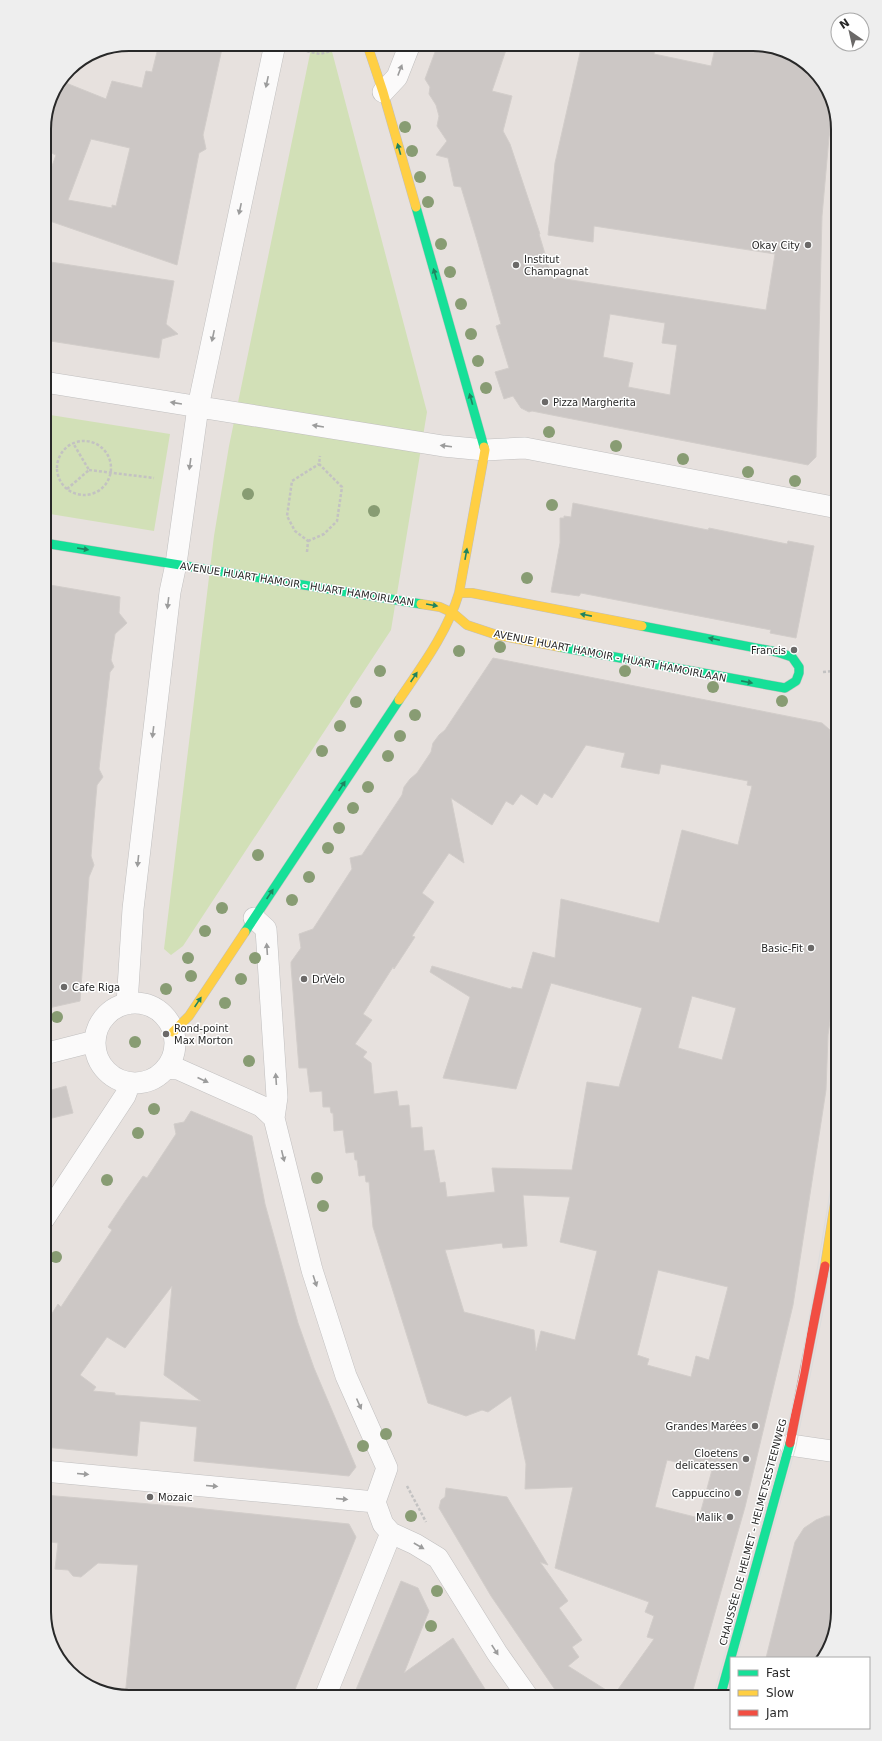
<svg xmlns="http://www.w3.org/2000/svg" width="882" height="1741" viewBox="0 0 882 1741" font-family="'DejaVu Sans',sans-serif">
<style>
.green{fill:#d2e0b7}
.building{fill:#ccc7c5;stroke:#d2cdca;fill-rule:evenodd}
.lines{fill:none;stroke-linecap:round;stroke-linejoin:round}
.street-casing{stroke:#c0bfbf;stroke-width:22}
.fast-casing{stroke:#c0bfbf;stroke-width:10}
.slow-casing{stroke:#c0bfbf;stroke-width:10}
.jam-casing{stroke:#c0bfbf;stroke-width:10}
.path{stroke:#c3c2c2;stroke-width:2.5;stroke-dasharray:3 2;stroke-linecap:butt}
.street{stroke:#fbfafa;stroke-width:21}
.fast{stroke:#16e098;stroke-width:9}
.slow{stroke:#ffcf43;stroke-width:9}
.jam{stroke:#f24e42;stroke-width:9}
.tram{stroke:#ddd;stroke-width:1}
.tree{fill:#889c73}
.oneway{fill:#9c9c9c}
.oneway2{fill:#1f8460}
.poi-dot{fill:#6b6968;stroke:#fff;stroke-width:1.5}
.labels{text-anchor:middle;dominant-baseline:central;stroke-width:3;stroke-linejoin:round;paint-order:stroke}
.poi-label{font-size:10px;fill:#282828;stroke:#fff;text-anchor:end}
.street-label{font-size:10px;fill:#282828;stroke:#fff}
.rim{fill:none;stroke:#282828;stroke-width:2}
</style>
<rect width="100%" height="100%" fill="#e7e1de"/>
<path class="green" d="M312,44H330L427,412L391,630L183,946L171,955L164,949L214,536L229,446Z
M44,414L170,434L154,531L44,513Z"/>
<path class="building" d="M159,44H223L203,135L206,149L199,153L177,265L44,219V188L56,155L44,150V124L51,96L61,81L106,99L112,81L142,88L146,71L152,72ZM91,139L130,148L116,206L112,205V208L68,200Z
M438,44H508L492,91L512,96L503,131L510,144L540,234H539L552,277L766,310L775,254L594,226L593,242L548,235L555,163L582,44H656L654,54L711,66L716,44H759L805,61L832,97L834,109L829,137L822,216L816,457L808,465L557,416L532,411L529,412L521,408L513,396L504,399L495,372L509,368L496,326L501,324L477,240L461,187L454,186L448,158L436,155L447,141L437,126L439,116L436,105L429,94L430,87L425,79ZM610,314L665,323L662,343L677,345L670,395L628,387L633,363L603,357Z
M44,261L174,281L166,324L178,334L162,339L159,358L44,340Z
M573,503L708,530L709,528L787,544L788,541L814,546L796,638L770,633L771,630L581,593L579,596L551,592L560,543V518H564V516L571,517Z
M44,584L120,597L119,613L127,623L115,634L111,660L114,667L110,672L99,769L103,777L97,785L94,819L91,856L94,865L89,877L80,1001L44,1009Z
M493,658L822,723L830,730L838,897V935L836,980L828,1035L826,1090L793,1305L745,1507L691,1697H560L491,1596L439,1508L441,1500L445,1497L446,1488L507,1497L548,1565L540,1562L568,1601L559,1608L582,1640L572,1647L579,1657L568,1666L614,1695L654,1639L647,1637L654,1616L645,1612L649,1602L555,1568L573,1487L525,1489L526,1464L511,1396L488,1412L482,1410L466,1416L428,1403L373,1227L369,1182H366L365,1175L359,1176L357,1160H355L354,1152L346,1153L343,1130L334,1131L333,1113H331L330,1107H323L322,1091L310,1092L307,1068H299L291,966V962L301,948L299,934L313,929L352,869L350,858L362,855L402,795L404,787L410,779L417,773L431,752L433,743L439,735L445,730ZM586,745L625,753L621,767L659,774L661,764L748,781L747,785L752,786L738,845L682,830L659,923L561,899L555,958L533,952L522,989L512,987L511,989L432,966L430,972L470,997L443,1078L516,1089L551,983L642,1008L619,1087L587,1082L572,1170L492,1168L495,1192L447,1197L445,1182L440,1183L434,1150L424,1151L422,1127L411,1128L409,1105L399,1106L397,1091L374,1094L371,1063L363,1057L367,1052L355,1044L372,1020L363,1014L393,967L394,969L415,937L412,936L434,902L422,893L449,853L464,863L451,798L492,825L506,801L513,805L521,794L537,805L544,793L552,798ZM692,996L736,1008L722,1060L678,1048ZM523,1195L570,1197L560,1242L597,1251L575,1340L541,1331L536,1351L534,1330L464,1312L445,1250L502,1243L503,1248L527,1246ZM658,1270L728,1287L709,1360L696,1356L691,1377L647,1365L649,1359L637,1355ZM667,1460L712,1470L699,1518L655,1507Z
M66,1086L73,1113L44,1120V1092Z
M191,1111L252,1136L265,1204L298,1323L314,1368L356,1467L349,1476L194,1461L197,1427L140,1421L137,1456L44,1447V1326L58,1304L61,1307L112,1230L108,1227L126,1200L143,1176L147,1178L176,1134L174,1124L184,1122ZM172,1286L164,1375L201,1401L115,1395V1393L93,1391L96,1387L80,1375L107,1337L125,1348Z
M44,1495L185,1507L349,1524L356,1537L292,1697H125L138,1565L98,1563L81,1577L73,1576L68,1570L55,1569L58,1543L44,1541Z
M826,1516H838V1612L824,1658H766L795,1542L804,1528L816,1520Z
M401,1581L418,1588L429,1611L404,1673L453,1638L490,1697H353Z"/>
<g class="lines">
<g class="street-casing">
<path id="street" d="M383,92L397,77L410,44
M44,382L443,446L485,450L525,448L838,508
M254,918L266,929L277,1097L274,1118L312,1270L346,1376L387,1468L375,1502L383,1524L391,1533L415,1544L438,1558L497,1653L528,1697
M95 1043a40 40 0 1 1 80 0a40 40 0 1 1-80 0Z
M127,1004L133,909L170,592L176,564L198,407L275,44
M44,1054L95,1041
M166,1068L178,1069L261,1106L274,1118
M44,1219L125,1096L130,1083
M790,1445L838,1452
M44,1471L375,1502
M325,1697L391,1533"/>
</g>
<g class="fast-casing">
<path id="fast" d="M416,207L484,447
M44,543L421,604
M560,647L785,688L796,681L799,673V667L792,657L777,652L642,626
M245,932L399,700
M720,1697L790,1443"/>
</g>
<g class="slow-casing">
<path id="slow" d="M367,44L383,92L416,207
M459,593H472L642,626
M421,604L440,607L453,613L467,625L497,635L560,647
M399,700C422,666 447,633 459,593L485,450L484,447
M173,1032L189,1016L245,932
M825,1266L838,1183"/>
</g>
<g class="jam-casing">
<path id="jam" d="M790,1443L825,1266"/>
</g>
<path class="path" d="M297,49L320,54L343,48
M57 468a27 27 0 1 1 54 0a27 27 0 1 1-54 0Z
M89,470L154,478
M67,489L89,470L73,443
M308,541L324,534L337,521L342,487L319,464L320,456
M307,552L308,541L295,531L287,516L292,481L319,464
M823,672L833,671
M407,1486L426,1522"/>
<use href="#street" class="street"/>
<use href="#fast" class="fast"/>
<use href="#slow" class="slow"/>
<use href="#jam" class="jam"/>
<path class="tram" d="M737,1658L796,1446L824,1306L838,1216
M713,1697L782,1452L800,1373L838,1145
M726,1697L731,1679"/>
</g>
<g class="tree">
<circle cx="405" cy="127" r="6"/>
<circle cx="412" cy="151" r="6"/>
<circle cx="420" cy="177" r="6"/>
<circle cx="428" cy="202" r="6"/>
<circle cx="441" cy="244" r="6"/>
<circle cx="450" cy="272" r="6"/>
<circle cx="461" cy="304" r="6"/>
<circle cx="471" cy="334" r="6"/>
<circle cx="478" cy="361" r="6"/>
<circle cx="486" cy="388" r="6"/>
<circle cx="549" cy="432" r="6"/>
<circle cx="616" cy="446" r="6"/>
<circle cx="683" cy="459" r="6"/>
<circle cx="748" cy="472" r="6"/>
<circle cx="795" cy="481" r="6"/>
<circle cx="248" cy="494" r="6"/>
<circle cx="552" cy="505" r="6"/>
<circle cx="374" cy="511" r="6"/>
<circle cx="527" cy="578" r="6"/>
<circle cx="500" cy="647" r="6"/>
<circle cx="459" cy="651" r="6"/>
<circle cx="380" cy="671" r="6"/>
<circle cx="625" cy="671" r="6"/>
<circle cx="713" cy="687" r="6"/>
<circle cx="782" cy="701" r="6"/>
<circle cx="356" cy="702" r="6"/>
<circle cx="415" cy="715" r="6"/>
<circle cx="340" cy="726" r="6"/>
<circle cx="400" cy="736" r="6"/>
<circle cx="322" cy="751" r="6"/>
<circle cx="388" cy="756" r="6"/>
<circle cx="368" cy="787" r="6"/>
<circle cx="353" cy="808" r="6"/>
<circle cx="339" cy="828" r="6"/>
<circle cx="328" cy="848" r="6"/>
<circle cx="258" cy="855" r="6"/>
<circle cx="309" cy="877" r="6"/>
<circle cx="292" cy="900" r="6"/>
<circle cx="222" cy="908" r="6"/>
<circle cx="205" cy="931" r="6"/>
<circle cx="188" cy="958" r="6"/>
<circle cx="255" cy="958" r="6"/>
<circle cx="191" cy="976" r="6"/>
<circle cx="241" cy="979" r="6"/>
<circle cx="166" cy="989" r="6"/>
<circle cx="225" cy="1003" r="6"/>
<circle cx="57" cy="1017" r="6"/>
<circle cx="135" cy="1042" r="6"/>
<circle cx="249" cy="1061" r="6"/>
<circle cx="154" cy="1109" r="6"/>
<circle cx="138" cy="1133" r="6"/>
<circle cx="317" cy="1178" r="6"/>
<circle cx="107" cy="1180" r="6"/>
<circle cx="323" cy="1206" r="6"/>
<circle cx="56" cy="1257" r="6"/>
<circle cx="386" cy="1434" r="6"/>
<circle cx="363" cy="1446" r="6"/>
<circle cx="411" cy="1516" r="6"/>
<circle cx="437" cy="1591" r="6"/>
<circle cx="431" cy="1626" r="6"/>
</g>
<defs><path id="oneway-solid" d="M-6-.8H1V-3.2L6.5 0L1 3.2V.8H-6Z"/></defs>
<g class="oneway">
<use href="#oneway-solid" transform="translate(400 70) rotate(-69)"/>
<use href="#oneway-solid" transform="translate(267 82) rotate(102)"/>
<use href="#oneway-solid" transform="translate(240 209) rotate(102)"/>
<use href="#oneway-solid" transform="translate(213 336) rotate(102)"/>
<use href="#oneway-solid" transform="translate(176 403) rotate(-171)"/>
<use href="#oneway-solid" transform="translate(318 426) rotate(-171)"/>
<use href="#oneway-solid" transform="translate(446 446) rotate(-173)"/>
<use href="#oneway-solid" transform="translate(190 464) rotate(98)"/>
<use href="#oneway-solid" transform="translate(168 603) rotate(97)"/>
<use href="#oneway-solid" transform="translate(153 732) rotate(97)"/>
<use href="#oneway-solid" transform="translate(138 861) rotate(96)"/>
<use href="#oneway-solid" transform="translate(267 949) rotate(-94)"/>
<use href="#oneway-solid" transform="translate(276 1079) rotate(-94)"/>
<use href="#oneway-solid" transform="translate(203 1080) rotate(24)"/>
<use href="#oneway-solid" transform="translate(283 1156) rotate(76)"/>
<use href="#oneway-solid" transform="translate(315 1281) rotate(72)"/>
<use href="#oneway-solid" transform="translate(359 1404) rotate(66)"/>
<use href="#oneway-solid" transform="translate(83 1474) rotate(5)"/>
<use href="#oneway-solid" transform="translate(212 1486) rotate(5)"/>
<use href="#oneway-solid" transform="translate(342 1499) rotate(5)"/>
<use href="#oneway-solid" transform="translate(419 1546) rotate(30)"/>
<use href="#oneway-solid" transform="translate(495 1650) rotate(57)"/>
</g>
<g class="oneway2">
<use href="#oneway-solid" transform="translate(399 149) rotate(-106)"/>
<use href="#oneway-solid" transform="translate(435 274) rotate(-106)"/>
<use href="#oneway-solid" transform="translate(471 399) rotate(-106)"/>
<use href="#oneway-solid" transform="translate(83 549) rotate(9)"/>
<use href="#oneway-solid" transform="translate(466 554) rotate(-80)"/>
<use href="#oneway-solid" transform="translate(432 605) rotate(10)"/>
<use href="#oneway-solid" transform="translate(586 615) rotate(-169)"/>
<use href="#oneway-solid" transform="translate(714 639) rotate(-168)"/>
<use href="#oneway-solid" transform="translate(414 677) rotate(-56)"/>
<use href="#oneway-solid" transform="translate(747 682) rotate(11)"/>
<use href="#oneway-solid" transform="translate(342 786) rotate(-56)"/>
<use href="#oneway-solid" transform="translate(270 894) rotate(-56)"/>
<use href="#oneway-solid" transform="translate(198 1002) rotate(-56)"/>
</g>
<g class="poi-dot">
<circle cx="808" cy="245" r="4"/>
<circle cx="516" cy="265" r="4"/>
<circle cx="545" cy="402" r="4"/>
<circle cx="794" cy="650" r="4"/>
<circle cx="811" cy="948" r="4"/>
<circle cx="304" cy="979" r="4"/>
<circle cx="64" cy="987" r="4"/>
<circle cx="166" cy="1034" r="4"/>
<circle cx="755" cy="1426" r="4"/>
<circle cx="746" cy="1459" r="4"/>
<circle cx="738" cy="1493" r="4"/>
<circle cx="150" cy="1497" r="4"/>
<circle cx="730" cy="1517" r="4"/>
</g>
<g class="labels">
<g class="poi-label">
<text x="800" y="245">Okay City</text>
<text x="524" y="259" text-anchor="start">Institut<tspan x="524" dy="12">Champagnat</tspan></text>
<text x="553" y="402" text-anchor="start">Pizza Margherita</text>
<text x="786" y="650">Francis</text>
<text x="803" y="948">Basic-Fit</text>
<text x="312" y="979" text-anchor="start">DrVelo</text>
<text x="72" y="987" text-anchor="start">Cafe Riga</text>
<text x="174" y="1028" text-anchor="start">Rond-point<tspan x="174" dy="12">Max Morton</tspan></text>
<text x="747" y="1426">Grandes Marées</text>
<text x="738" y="1453">Cloetens<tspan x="738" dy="12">delicatessen</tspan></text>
<text x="730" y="1493">Cappuccino</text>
<text x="158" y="1497" text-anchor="start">Mozaic</text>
<text x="722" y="1517">Malik</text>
</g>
<g class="street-label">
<text transform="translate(297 584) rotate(9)">AVENUE HUART HAMOIR - HUART HAMOIRLAAN</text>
<text transform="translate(610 656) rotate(11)">AVENUE HUART HAMOIR - HUART HAMOIRLAAN</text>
<text transform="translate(753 1532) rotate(-75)">CHAUSSÉE DE HELMET - HELMETSESTEENWEG</text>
</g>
</g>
<path d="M0 0H882V1741H0ZM129 51H753A78 78 0 0 1 831 129V1612A78 78 0 0 1 753 1690H129A78 78 0 0 1 51 1612V129A78 78 0 0 1 129 51Z" fill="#eee" fill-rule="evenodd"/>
<path class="rim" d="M129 51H753A78 78 0 0 1 831 129V1612A78 78 0 0 1 753 1690H129A78 78 0 0 1 51 1612V129A78 78 0 0 1 129 51Z"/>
<rect x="730" y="1657" width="140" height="72" fill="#ffffff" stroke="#a9a9a9"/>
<rect x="738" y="1670" width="20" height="6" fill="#16e098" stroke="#a9a9a9"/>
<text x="766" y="1677" font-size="12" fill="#282828">Fast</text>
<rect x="738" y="1690" width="20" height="6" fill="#ffcf43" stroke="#a9a9a9"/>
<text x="766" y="1697" font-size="12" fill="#282828">Slow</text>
<rect x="738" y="1710" width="20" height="6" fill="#f24e42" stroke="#a9a9a9"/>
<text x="766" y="1717" font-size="12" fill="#282828">Jam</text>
<g transform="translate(850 32) rotate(326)"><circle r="19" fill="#ffffff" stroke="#a9a9a9"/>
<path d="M0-3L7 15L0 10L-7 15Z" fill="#6b6968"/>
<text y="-6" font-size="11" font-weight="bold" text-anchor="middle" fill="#282828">N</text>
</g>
</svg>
